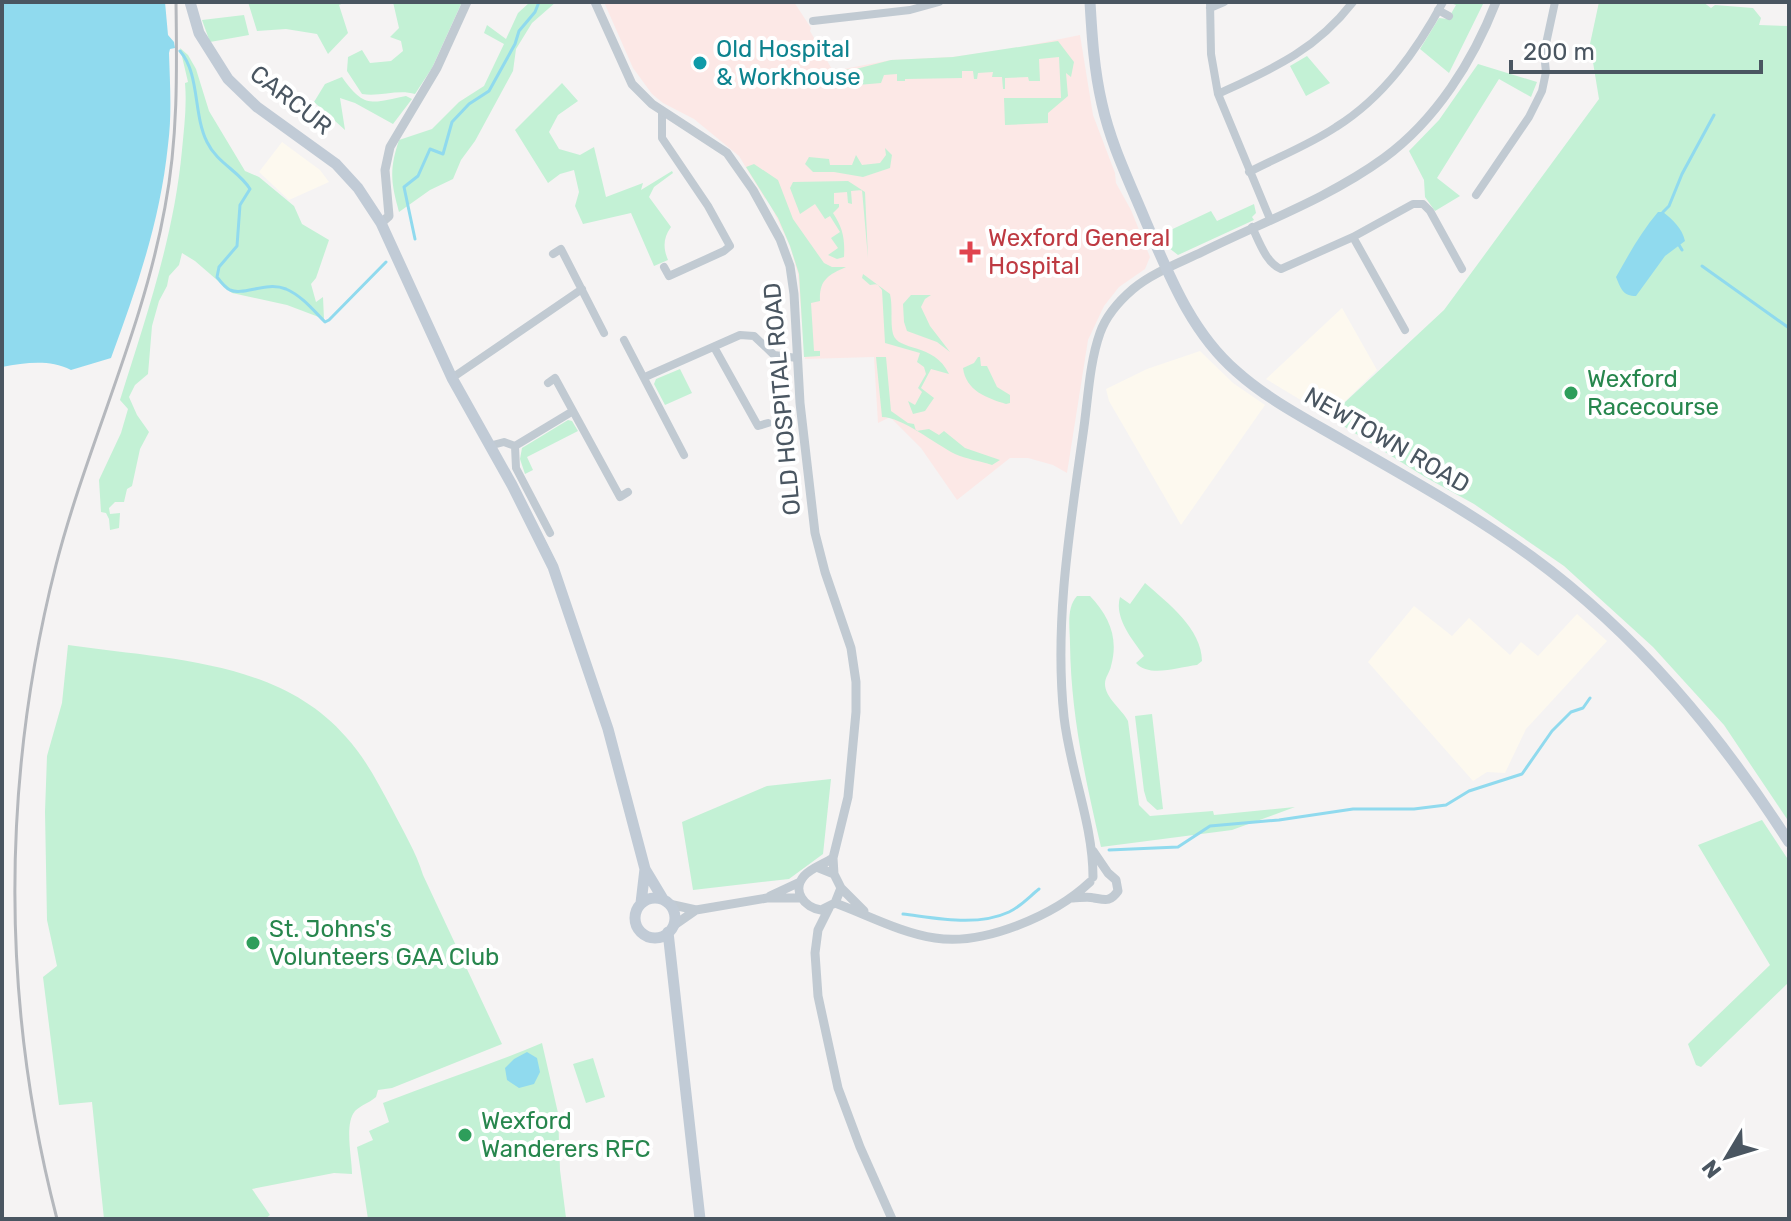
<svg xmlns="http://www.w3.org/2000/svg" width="1791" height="1221" viewBox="0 0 1791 1221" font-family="Rubik,sans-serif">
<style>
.commercial{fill:#fdf9ef}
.medical{fill:#fce8e6}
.green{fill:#c3f1d5}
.water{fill:#90daee}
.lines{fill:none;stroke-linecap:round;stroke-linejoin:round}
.stream{stroke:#90daee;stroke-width:3}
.minor{stroke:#c1cad2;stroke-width:8}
.tertiary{stroke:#c1cad2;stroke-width:9}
.secondary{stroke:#c1cbd6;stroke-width:11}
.rail{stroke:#b5b8bd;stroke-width:3}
.culture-dot{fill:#0f9aa8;stroke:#fff;stroke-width:3}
.health-dot{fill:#e0444e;stroke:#fff;stroke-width:3}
.leisure-dot{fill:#2e9e5b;stroke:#fff;stroke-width:3}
.labels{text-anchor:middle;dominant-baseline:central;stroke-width:8;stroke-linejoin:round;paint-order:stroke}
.culture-label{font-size:24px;fill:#0d838f;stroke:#fff;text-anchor:start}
.street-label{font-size:24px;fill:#4a5661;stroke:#fff}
.health-label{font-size:24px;fill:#be3a42;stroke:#fff;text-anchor:start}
.leisure-label{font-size:24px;fill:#27864d;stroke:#fff;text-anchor:start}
</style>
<rect width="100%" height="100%" fill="#f5f3f3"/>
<path class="commercial" d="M282,142L320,170L329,182L289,200L259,172Z
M1342,308L1377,370L1329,417L1266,379Z
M1200,351L1233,383L1265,405L1181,525L1109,401L1106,389L1147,369Z
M1414,606L1452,636L1469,618L1510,655L1521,642L1538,656L1577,614L1607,641L1526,729L1505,773L1487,772L1473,781L1368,662Z"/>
<path class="medical" d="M604,2H794L811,28L810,31L833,71L891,60L953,57L1016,48L1080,35L1093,115L1115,173L1116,183L1131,210L1150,257L1145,269L1119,287L1104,306L1088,340L1067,473L1053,465L1028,458H1010L957,500L921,448L890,417L878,423L874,357L805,359L798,274L790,246L767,198L765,199L739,156L694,119L663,103L652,94L633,68Z"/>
<path class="green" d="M248,2H346L339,5L348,33L328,54L317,34L286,29L257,31Z
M393,2H462L432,68L415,94C398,89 380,97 362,94L347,71L348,57L362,50L370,63L391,61L403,51L401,41L390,37L399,28Z
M530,2H556L532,23L516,49L513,71L475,141L461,160L453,179L430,190L399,212C391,183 389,170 399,140L432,129L459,102L484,86L504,44L484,33L487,25L506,39L518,13Z
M1448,2H1484L1449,73L1420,49L1439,18L1448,19L1456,5Z
M1599,2H1703L1711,8L1715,5L1753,8L1761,18L1759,25L1789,26V822L1724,725L1653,647L1564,566L1474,504L1425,477L1329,417L1444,310L1599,99L1590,44Z
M244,15L249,35L210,42L202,20Z
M1058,41L1074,62L1071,77L1066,73L1068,96L1048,113V123L1005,125L1004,98H1061L1059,57L1039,59L1040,81H1029L1028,77L1005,78V89H1003L1002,77H992L993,72L978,73L977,79H974L973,71H962V78L905,79V81H897V74L884,75L881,83L858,85L857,81H849V87L833,88L821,79L827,71L856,69L891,60L953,57Z
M180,48L188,55L196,69L209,111L245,171L259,177L294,206L302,224L329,240L316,278L311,284L316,302L323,297L324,319L287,305L232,293L195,261L182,253L179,265L169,276L167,286L159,301L152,326L148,374L135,385L129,397L137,415L149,432L140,449L132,486L127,489L124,502H115L109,508L110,514L120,513L119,528L110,530L109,519L106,513L101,512L99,480L121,433L128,409L120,400C146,317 174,237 182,150C184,128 187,106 185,83L188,82Z
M1307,56L1330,83L1306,96L1290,66Z
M1478,64L1537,82L1531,97L1499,79L1437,178L1460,196L1435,211L1425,197L1424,180L1409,151L1439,120Z
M342,77C364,109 372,103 406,96L412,99L393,124L355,103L340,98L345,130L314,102L325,84Z
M562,83L578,101L558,115L549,132L559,149L580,155L594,147L606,197L643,183L641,190L672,171L673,173L654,187L649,197L671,227C663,238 663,248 668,260L654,266L631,213L583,224L575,206L579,192L574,170L560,174L548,183L515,130Z
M885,148L892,155L890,168L863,177L834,172H813L805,164L809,157L829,159L830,165H852L856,155L862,165L880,163L886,155Z
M754,164L778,180L793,219L824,263L832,267H846C828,275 819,280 820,301L811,303L814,351H820V356L804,357L799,274L790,246L778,218L746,167Z
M848,181L865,192L868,258L862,190L851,191L852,204L848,203L847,192L834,193V204H839V207L833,213C843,228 845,239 844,257L837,259L828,255L838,248L831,238L840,232L830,216L825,219L815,204L800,214L790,188L793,182Z
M1254,204L1256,213L1252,217L1254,220L1178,255L1169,248L1162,234L1211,211L1217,221Z
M863,274L890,294C893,307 890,322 893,334C898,352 934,342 949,374L931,369L921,388L934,398L925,411L913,414L908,401L915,405L922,392L918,388L926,374L924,367L917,362L920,353L885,343L882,290L877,284L870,285L862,278Z
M911,295H931L925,299L921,307L930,326L950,352L937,342L907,331L904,322L903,304Z
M876,357H886L891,411L908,423L914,424L916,431L929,429L939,435L944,431L965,448L1000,460L992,465C980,461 966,459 955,454C935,444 902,417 882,417Z
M978,357H980L981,366H987L997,387L1010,395V403L1006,404C987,398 966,391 963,368L974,363Z
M680,369L692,393L665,405L654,384L656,379Z
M568,420L572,421L578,431L527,457L533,470L525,474L520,459L522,448Z
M1145,583C1168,603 1202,629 1202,661L1197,665C1179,667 1149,678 1136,663L1144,656C1132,639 1114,618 1120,597L1130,604Z
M1077,596H1090C1109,616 1119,638 1111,666C1110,672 1105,677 1105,684C1105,698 1122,709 1128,721L1139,805L1150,816L1213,811L1214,815L1295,807L1232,830L1101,847C1085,778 1071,715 1070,644C1070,628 1066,608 1077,596Z
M68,645C162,659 279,659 346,737C366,759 378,783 392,809C403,831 416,852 423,875L502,1044L392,1088L378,1090L376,1097C369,1103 361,1105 355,1111C344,1124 352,1157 352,1174L334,1173L252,1189L270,1215L265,1219H104L92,1102L59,1105L43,977L57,966L47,920L45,812L47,756L62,703Z
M1152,714L1163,809L1157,810L1147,801L1144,791L1135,716Z
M831,779L823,854L789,879L693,890L682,822L767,786Z
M1762,820L1789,861V982L1701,1067L1696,1065L1688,1044L1770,965L1698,845Z
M542,1043L558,1113L560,1170L566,1218L368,1219L357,1147L373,1140L369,1131L389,1122L383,1103C436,1082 490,1065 542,1043Z
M593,1058L605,1097L586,1103L573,1064Z"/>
<path class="water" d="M2,2H165L168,35L174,42L175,48L170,49L169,53C170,84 172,115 168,145C160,222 137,287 111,358L71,370C48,359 26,363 2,367Z
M1658,212H1663C1673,220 1682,228 1685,241L1665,256L1636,296C1623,296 1621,289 1616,277C1629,254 1641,232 1658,212Z
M527,1052L537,1058L540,1072L534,1084L519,1088L507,1080L505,1068L514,1059Z"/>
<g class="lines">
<path class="stream" d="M180,51C200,74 193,114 207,142C217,163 239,171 250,189L240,205L237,246L219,267L217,277C220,281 226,288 230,290C244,296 266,281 286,289C302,296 313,310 325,322L329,320L386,262
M1663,212L1669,206L1682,174L1714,115
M415,239L404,187L418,176L430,149L443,154L452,122L469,104L489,91L515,44L519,31L535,12L539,2
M1679,245L1682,250
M1702,266L1789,328
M1109,850L1178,847L1210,826L1279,820L1353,809H1414L1446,805L1469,791L1522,774L1552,731L1571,712L1583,708L1590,698
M903,914C936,918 977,927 1009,912C1020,907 1029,897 1039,889"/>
<path class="minor" d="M1210,2L1211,54L1218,94L1270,219
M1210,8L1224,2
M1438,10L1449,16
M813,21L910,10L939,2
M1218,94C1272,69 1315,51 1353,2
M662,112V138L708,206L730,246L724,251L669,276L664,267
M1249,172C1278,157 1309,145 1336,127C1384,97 1417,50 1443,2
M1476,195L1529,117L1542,91L1546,72L1544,53L1555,2
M1252,227C1259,241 1266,263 1281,269L1353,237L1413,204H1423L1430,211L1462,269
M1353,237L1405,330
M553,254L561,249L604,333
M624,340L684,455
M714,347L758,426L768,423
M645,377L740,335L754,336L774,355L797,358
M452,378L582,289
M548,383L555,378L573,411
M489,446L504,442L515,446L573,411L620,497L628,492
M515,446L516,468L550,533"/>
<path class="tertiary" d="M595,2L632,84L652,104L727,153L753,190L780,239L790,266L794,294L800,403L815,533L825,572L851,648L856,682V712L848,797L833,858L834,874
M381,223L389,216L385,170L390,147L437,68L467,2
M819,868L834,874L841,888L835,903L821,910C805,908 791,891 804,876C811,868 824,864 833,858
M1093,877C1093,823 1070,771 1064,717C1054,623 1070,527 1083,434C1088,401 1089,364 1100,333C1106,316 1119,301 1133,289C1152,273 1179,263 1202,252C1263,222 1329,198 1384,158C1436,120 1473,61 1496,2
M841,888L864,911
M770,896L800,882
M1073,898C1079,898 1088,896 1094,898C1106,900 1110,902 1118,891L1116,880L1108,873L1093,851
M835,903C868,915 901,933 935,938C984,946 1055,915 1090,882
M669,904L696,910
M829,908L818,930L815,953L818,996L838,1088L860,1147L892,1219
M673,926L696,910L767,898H801"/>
<path class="secondary" d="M190,2L199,33L228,79L257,107L336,164L358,188L381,223L452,378L512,485L553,567L608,729L645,869L663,899
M1090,2C1092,36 1094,70 1102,104C1111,145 1130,183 1146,222C1169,275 1191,332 1236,371C1267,399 1306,419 1342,440C1406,477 1472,513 1532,557C1637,634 1719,733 1789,842
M635 918a20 20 0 1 1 40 0a20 20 0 1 1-40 0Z
M641,903L645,869
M668,932L700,1219"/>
<path class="rail" d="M57,1219C1,1004 1,781 56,565C87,445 143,330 165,207C178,139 177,71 176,2"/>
</g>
<circle class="culture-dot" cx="700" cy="63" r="8"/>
<path class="health-dot" d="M966 240h8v8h8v8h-8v8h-8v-8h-8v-8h8z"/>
<g class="leisure-dot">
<circle cx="1571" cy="393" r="8"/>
<circle cx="253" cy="943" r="8"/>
<circle cx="465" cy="1135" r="8"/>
</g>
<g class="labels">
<g class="culture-label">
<text x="716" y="49">Old Hospital<tspan x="716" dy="28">&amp; Workhouse</tspan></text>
</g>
<g class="street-label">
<text transform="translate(291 100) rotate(38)">CARCUR</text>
<text transform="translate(782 399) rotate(-95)">OLD HOSPITAL ROAD</text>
<text transform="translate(1387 440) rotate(30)">NEWTOWN ROAD</text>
</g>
<g class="health-label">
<text x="988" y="238">Wexford General<tspan x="988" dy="28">Hospital</tspan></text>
</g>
<g class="leisure-label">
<text x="1587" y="379">Wexford<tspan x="1587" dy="28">Racecourse</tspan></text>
<text x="269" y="929">St. Johns's<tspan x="269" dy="28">Volunteers GAA Club</tspan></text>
<text x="481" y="1121">Wexford<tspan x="481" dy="28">Wanderers RFC</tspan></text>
</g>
</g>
<rect width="1791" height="1221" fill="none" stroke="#4a5661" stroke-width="8"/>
<g transform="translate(1727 1157) rotate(232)" stroke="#ffffff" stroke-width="6" paint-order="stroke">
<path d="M0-6L14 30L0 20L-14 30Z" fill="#4a5661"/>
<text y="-12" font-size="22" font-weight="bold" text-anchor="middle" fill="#4a5661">N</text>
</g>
<path d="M1511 60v12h250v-12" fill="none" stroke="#4a5661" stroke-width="4"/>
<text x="1523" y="60" font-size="24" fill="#4a5661" stroke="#ffffff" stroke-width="6" paint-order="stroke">200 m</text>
</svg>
